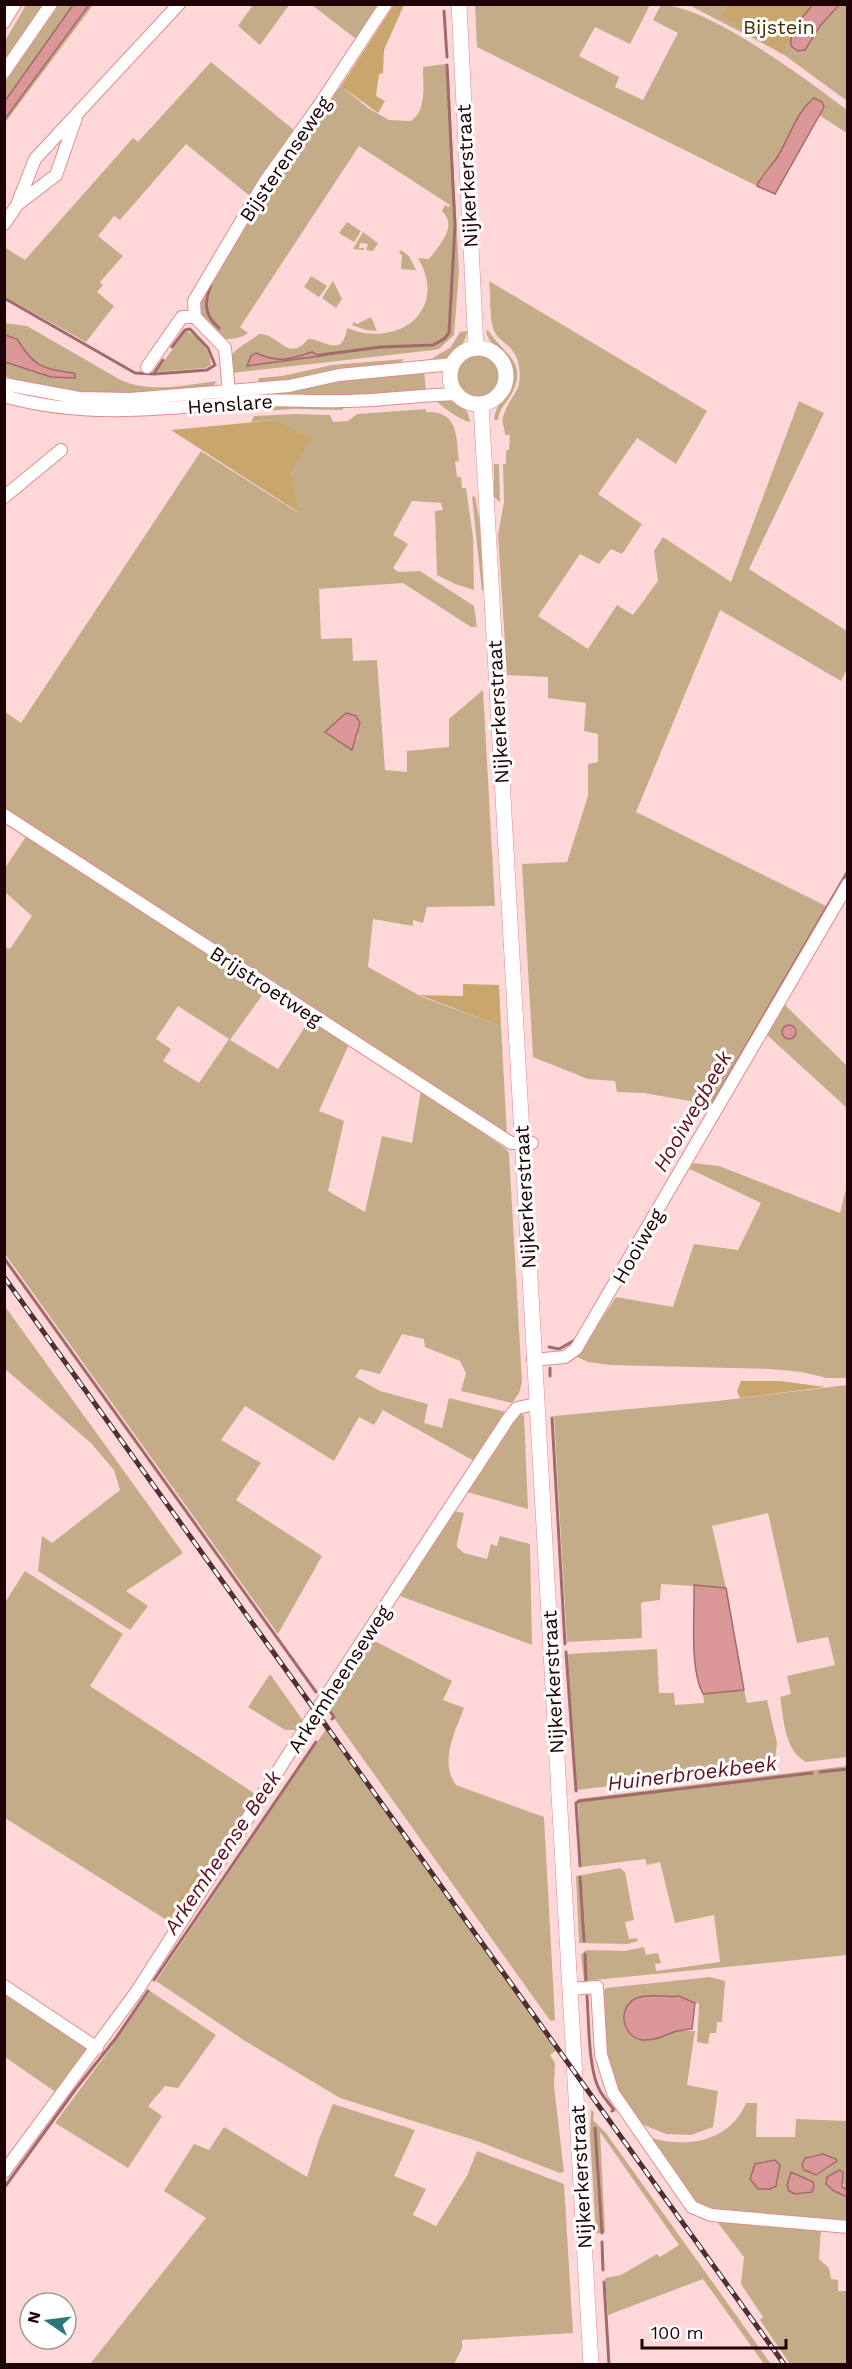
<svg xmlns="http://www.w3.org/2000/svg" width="852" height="2369" viewBox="0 0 852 2369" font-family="'Work Sans',sans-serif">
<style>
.green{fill:#c4ac88;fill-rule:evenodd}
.forest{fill:#c9a66e}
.water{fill:#db9698;stroke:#a36a6c;stroke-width:1.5}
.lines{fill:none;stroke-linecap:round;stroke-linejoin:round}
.stream{stroke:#a36a6c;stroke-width:3}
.minor-casing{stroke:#e28b8e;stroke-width:14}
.major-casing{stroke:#e28b8e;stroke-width:16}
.minor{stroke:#fff;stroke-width:12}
.major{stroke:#fff;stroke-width:15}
.rail-casing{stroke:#4f3032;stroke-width:5}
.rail{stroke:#fff;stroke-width:3;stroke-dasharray:9;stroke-linecap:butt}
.labels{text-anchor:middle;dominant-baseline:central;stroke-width:6;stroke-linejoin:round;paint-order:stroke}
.park-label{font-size:20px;fill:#483000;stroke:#fff}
.street-label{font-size:20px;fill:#1f0205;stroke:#fff}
.water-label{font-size:21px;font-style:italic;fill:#63111e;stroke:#fff}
</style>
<rect width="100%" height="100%" fill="#fed8d8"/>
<path class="green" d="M26,5H46L5,64V41Z
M59,5H93L4,124L5,82Z
M253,5H289L260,45L238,26Z
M312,5H384L360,42Z
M475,5H650L630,44L595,27L579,56L619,77L615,87L643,100L678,33L653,20L661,5C708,5 808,81 847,110V133L819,115L824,106L810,101L776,159L761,176L757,186L477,47Z
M689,5H847V101L783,54Z
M211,62L295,131L251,197L186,144L120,220L114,216L98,236L123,256L100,282L103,285L97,292L114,306L86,342L5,297L4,247L25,260L133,138L138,142Z
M445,64L448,65L459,271L454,335L439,349L434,350L232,373L229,359C236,347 248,343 259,334C279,333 288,364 308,339C322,338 343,360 347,328C399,349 449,310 418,258L429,259C440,244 458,227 442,211L445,205L449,207L450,205L359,146L240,327L248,333C240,339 231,339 222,339L200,314L199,302L255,204L316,117L341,86L368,108L389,120L411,121C427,111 423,84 423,67Z
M347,222L361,231L354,242L339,233Z
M363,232L378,243L373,251L366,250L368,244L360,243L359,248H364V250L353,249Z
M401,250L409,256L416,270L401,269L402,255L399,253Z
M311,276L327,286L319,297L304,287Z
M333,281L342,299L336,308L322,298Z
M489,281L707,411L676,464L637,438L598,494L642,524L622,554L611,549L599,564L580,554L538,616L588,649L617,605L633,615L658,581L654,551L663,537L731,582L799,401L824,413L749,569L847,631V669L841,681L720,610L636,812L828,907L713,1105L644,1093L617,1092L615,1081L588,1079L533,1057L522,864L567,862L588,796V764L598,762V734L584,731L586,703L548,698V677L507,675L498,535L504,502L503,464H506V450H509L510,435H505C505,426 500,423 504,414C511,393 523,393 519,366C515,343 497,343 493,328C489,314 491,296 489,281Z
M371,317L377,331L366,330L352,325L354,322L357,324Z
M4,323L27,326L119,379C149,394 185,385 217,381L213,386L195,391L89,395L22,382L5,376V362L51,377L73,373C41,368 34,367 17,339L5,335Z
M486,330L489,331C500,351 528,361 513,391C508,402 499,407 498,420H494C495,402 513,392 511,373C509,353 488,348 486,330Z
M186,331C199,336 211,351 211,365L205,368L156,372Z
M467,331C465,350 448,360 430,362L434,357L450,348L460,332Z
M457 376a21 21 0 1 1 42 0a21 21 0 1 1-42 0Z
M404,359L397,365L257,385L259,378L282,376L332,365Z
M424,370L426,391L373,396L259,398L258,391Z
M434,398C453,399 467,400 470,422C463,422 437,404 434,398Z
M351,404L341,410L293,409L264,411L259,405Z
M426,409V412C459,410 456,437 459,461L455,462L457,477H461L462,488H466L473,537L474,590L455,584L437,575L435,511L443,510L441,503L412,501L393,535L408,544L393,568L398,572L420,571L474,606L477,627H471L403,583L319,589L321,639L352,638L353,661L377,660L385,770L407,772V751L449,747V719L483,690L495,906L427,907L423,923L413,920V926L373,919L368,967L422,997L501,1026L507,1135L5,808L4,711L21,723L201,451L297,512L291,472L276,420L251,422L254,416L295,414L327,415H330L333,422L348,421L357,414ZM346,713L358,736L354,743L326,733Z
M494,464H499L500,502L494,497Z
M475,496L480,524L484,589L482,591L472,497Z
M27,835L266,990L230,1040L278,1069L310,1019L349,1044L319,1111L344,1121L328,1191L365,1212L382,1136L412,1143L421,1090L506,1149L509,1153L522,1382L519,1393L512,1403L461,1391L466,1373L460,1361L425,1347L424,1339L402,1334L380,1374L360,1369L355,1377L380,1391L428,1404L424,1423L442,1428L449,1398L506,1412L474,1461L383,1410L374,1425L359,1417L334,1461L245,1406L221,1440L261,1463L236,1500L322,1556L278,1634L5,1254L4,946L10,949L32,916L5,892V868ZM178,1006L229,1039L199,1083L163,1061L171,1049L156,1039Z
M785,1005L847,1066V1108L767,1035Z
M693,1163L719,1166L840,1213L847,1185V1378H827L802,1372L771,1369L610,1365L588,1362L577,1357L616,1297L673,1307L694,1244L738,1250L761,1203L690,1169Z
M4,1305L183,1553L126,1591L148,1606L130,1630L38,1571L42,1536L52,1543L120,1490L114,1470L91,1443L5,1369Z
M847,1385V1757L806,1762C784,1750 784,1719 780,1697L791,1694L787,1676L835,1665L828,1637L797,1643L768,1513L712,1526L726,1588L661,1584L660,1600L643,1602L641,1604L642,1638L567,1642L554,1416L718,1401Z
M521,1414L524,1415L528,1509L467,1492L514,1420Z
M454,1511L464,1513L457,1543V1547L464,1553L487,1559L491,1544L497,1546L500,1536L530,1544L532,1645L400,1596Z
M25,1571L123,1634L90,1686L260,1797L209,1876L199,1870L165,1919L5,1818L4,1604Z
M371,1639L452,1681L443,1700L464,1708C455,1732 439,1762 456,1785L544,1817L555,2020L551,2021L549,2019L326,1707Z
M657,1649L659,1693H674L675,1705L704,1703L703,1694L744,1690L747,1703L767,1700L777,1743L775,1760L766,1767L577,1790L567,1654Z
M270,1674L304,1722L298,1730H285L248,1707Z
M326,1729L557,2050L550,2055L555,2063L554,2086L564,2172L560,2173L477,2141L340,2098L245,2041L156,1981Z
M847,1766V1955L584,1981L581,1955L586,1950L625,1951L644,1947L646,1955L658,1953L661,1963L655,1964L656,1971L720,1962L714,1915L675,1923L660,1862L647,1865L645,1859L581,1867L578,1799Z
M620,1868L625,1872L634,1920L625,1922L629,1939L637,1938L638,1941L628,1944L579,1943L576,1876Z
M710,1977L725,1981L722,2022H717L716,2033H710L708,2044L697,2042L699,2004L679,1996L626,2009C621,2024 628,2037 644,2040L679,2031H695L687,2085L718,2091L713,2127L691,2135L666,2134L644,2125L629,2113L606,2069L602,1993L606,1988Z
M4,1989L86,2047L88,2050L57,2093L5,2057Z
M150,1991L216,2035L178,2088L165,2086L148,2106L162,2116L128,2168L55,2123L110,2049Z
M746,2103H757L756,2137H795L796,2119L847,2121V2190L843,2188L844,2184L831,2177L834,2191L847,2197V2223L700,2209L646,2136C682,2149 729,2144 746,2103ZM823,2154L836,2159L828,2168L816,2175L802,2164V2161L808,2156ZM775,2160L780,2165L776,2185L762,2189L761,2162ZM793,2172L813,2182L788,2189L789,2177Z
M333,2104L415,2130L394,2176L426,2189L413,2215L436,2226L467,2176L477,2151L564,2184L573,2333L462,2340V2348L454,2364H90L206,2218L164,2191L194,2144L209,2150L224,2127L307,2177L319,2139Z
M591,2110L594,2112L593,2120L606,2133L771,2364H764L703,2279L608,2315L605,2278L621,2275L657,2254L660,2257L679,2245L600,2132L605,2231V2233H596L590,2135Z
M715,2219L821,2227L819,2259L829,2268L831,2279L838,2280V2291H847V2364H790L760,2320L763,2317L741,2284L744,2257Z"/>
<path class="forest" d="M394,5H404L384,50L383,73L379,74L376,96L385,101L378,113L341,86Z
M726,5H813L798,24L782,54L722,17Z
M276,420L311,439L291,472L298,512L171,430Z
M463,984L499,985L501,1026L419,995L463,996Z
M741,1381H780L825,1387L740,1398L737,1391Z
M199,1869L209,1876L175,1926L165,1919Z"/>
<path class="water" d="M813,4L839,5L820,26L805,50L798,51L791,46C788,32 804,16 813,4Z
M73,5H89L5,119V101Z
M814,98L822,102L824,107L775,194L757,186C761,175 769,169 776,159C789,140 795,113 814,98Z
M5,335L17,339C34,367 41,368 73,373L75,374V378L51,377L5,362Z
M312,352L320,356L247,366L251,356L256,353C279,363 288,360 312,352Z
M346,713L356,716L360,723L352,750L325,732Z
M782 1032a7 7 0 1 1 14 0a7 7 0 1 1-14 0Z
M694,1585L726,1588L744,1690L703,1694C689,1668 695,1615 694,1585Z
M679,1996L695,2003L692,2029C686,2030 680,2030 674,2032C663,2036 654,2041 642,2040C621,2036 617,2006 637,1998C650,1993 666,1998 679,1996Z
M823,2154L836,2159L837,2161L816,2175L804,2170L802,2164L805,2158Z
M775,2160L780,2165L776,2186L770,2189H758L750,2179L755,2164Z
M839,2170L843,2172L842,2187L847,2190V2197L834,2191L826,2184L827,2177Z
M791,2172L813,2182L814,2187L812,2192L795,2194L789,2191L787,2185Z"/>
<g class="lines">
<path class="stream" d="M444,11L447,57
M211,285C204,303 204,315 219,328
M4,298L135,373L154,374L207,370L215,365L208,348L190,329L185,330L172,347
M320,355L381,347L433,345L444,339L449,333L455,226L447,65
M154,373L163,360
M713,1103L848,871
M4,1258L316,1692
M549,1347L559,1349L575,1340
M550,1368V1376
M552,1418L565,1644
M566,1652L576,1791
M329,1710L334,1717L332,1719
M820,1772L848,1769
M576,1803L579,1801L812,1773
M576,1803L580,1866
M580,1877L584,1941
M585,1954L586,1981
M154,1980L316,1742
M587,1996C589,2021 588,2070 600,2091C604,2098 610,2104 614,2110L612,2111
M595,2128L602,2233
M4,2188L75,2090L116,2038L148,1991
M602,2242L603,2270
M604,2282L609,2364"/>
<g class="minor-casing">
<path id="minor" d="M4,22L15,4
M4,72L51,4
M18,204L56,175L76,118
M4,224L17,205L35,159L179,4
M147,367L182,317H195
M4,384L79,398L130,399L289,386L339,375L453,364
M4,396C88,420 170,408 255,401C284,399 313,402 342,401C380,401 418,395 457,394
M230,404L225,348L195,317L194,301L264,183L318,107L386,4
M4,497L61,450
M4,815L511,1143H532
M533,1360L565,1357L576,1349L848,884
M4,1986L97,2048
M571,1989L597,1987L601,2055L613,2093L692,2207L711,2215L848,2227
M4,2172L137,1991L313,1716L508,1419L517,1408L536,1404"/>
</g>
<g class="major-casing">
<path id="major" d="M459,4L476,348
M450 376a28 28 0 1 1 56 0a28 28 0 1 1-56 0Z
M481,404L591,2364"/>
</g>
<use href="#minor" class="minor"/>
<use href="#major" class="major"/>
<g class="rail-casing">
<path id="rail" d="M4,1277L784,2364"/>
</g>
<use href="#rail" class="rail"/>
</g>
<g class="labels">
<g class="park-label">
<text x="779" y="27">Bijstein</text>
</g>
<g class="street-label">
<text transform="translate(285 159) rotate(-56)">Bijsterenseweg</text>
<text transform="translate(467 176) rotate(-93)">Nijkerkerstraat</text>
<text transform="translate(230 404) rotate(-4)">Henslare</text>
<text transform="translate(498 712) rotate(-93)">Nijkerkerstraat</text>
<text transform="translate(266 986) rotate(33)">Brijstroetweg</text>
<text transform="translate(525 1197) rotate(-93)">Nijkerkerstraat</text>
<text transform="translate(638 1246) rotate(-60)">Hooiweg</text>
<text transform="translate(339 1679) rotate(-57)">Arkemheenseweg</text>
<text transform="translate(553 1682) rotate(-93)">Nijkerkerstraat</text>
<text transform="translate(581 2177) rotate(-93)">Nijkerkerstraat</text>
</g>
<g class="water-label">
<text transform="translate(692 1111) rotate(-60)">Hooiwegbeek</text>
<text transform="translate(692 1773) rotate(-7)">Huinerbroekbeek</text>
<text transform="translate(222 1852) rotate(-56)">Arkemheense Beek</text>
</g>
</g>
<rect width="852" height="2369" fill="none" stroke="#1f0205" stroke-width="12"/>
<g transform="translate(48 2321) rotate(284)"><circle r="28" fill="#ffffff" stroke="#a59a9b" stroke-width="1.5"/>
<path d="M0-4.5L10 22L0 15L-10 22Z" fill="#2d7779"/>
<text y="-9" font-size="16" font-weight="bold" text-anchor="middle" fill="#1f0205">N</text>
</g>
<path d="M642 2339v9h144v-9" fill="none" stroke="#1f0205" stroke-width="3"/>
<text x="651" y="2339" font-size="18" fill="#1f0205" stroke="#ffffff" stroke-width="4.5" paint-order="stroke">100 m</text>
</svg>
